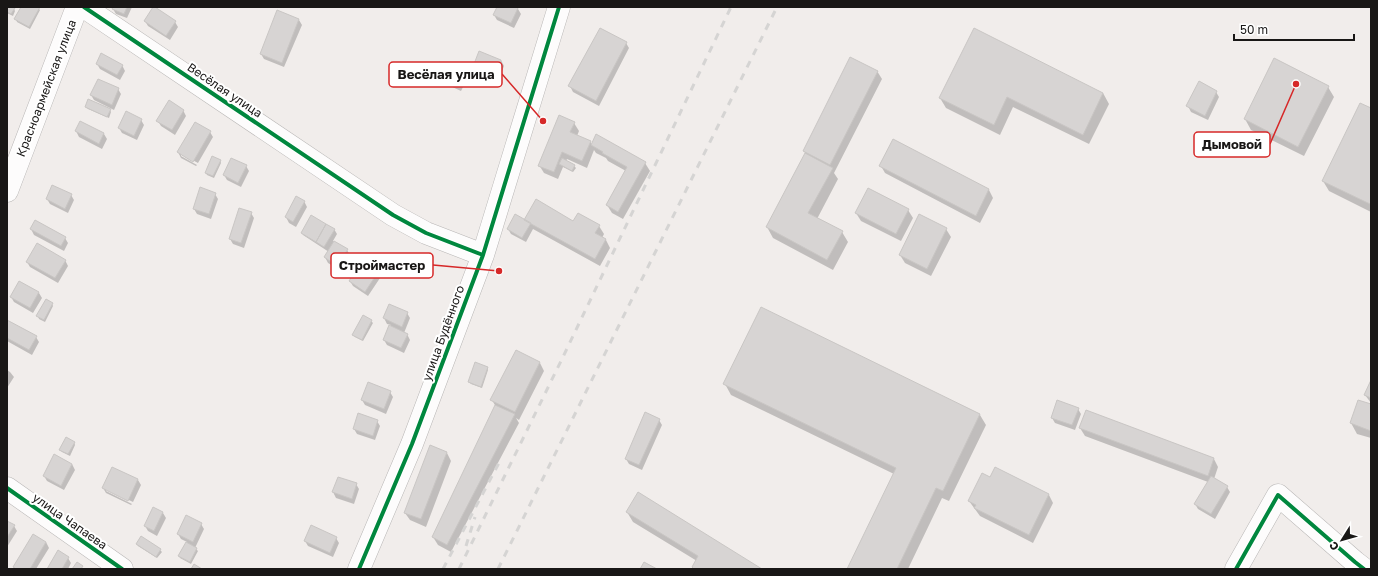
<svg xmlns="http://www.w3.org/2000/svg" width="1378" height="576" viewBox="0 0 1378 576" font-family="'Golos Text',sans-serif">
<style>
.shadow{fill:#0003}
.building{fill:#d7d4d3;stroke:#c9c6c4}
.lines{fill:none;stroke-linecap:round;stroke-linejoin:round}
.minor-casing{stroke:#b8b6b5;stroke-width:23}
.minor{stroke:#fdfcfc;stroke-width:22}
.rail{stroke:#d5d4d3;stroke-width:3;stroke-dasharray:7 7;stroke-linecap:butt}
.cycleway-casing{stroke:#fff;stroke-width:6}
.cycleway{stroke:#00873e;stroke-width:4}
.labels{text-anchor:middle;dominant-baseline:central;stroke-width:4;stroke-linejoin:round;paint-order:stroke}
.street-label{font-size:12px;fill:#191716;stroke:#fff}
.leader{fill:none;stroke:#d62828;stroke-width:1.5}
.callout-dot{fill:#d62828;stroke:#fff;stroke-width:1.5}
.callout{fill:#fff;stroke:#d62828;stroke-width:1.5}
.callout-label{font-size:13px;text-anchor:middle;font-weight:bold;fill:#191716}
</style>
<rect width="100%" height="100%" fill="#f1edeb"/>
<path class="shadow" d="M7,7L14,9L15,11L13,16L7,13Z
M22,7H37L40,10L30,29L17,22L16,19Z
M114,7H132L127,18L116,14L113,9Z
M498,7H513L518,9L521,14L514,28L497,20L494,15Z
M299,20L302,25L284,67L264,59L261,54Z
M145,21L175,22L178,27L170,40L148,26Z
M626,43L629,48L599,106L573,92L570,86Z
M501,60L504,66L500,77L478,69L475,64Z
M97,64L122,65L125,71L120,80L100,69Z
M877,71L882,79L834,173L838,179L817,219L842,232L848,242L833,270L773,238L767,227L806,155L804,151Z
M434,75H463L466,81L461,91L437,80Z
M1328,87L1334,97L1304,156L1251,130L1245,119Z
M118,89L121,94L114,110L94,100L91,95Z
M1216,92L1219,97L1208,120L1191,112L1188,106Z
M1103,93L1109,104L1089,144L1013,107L1000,135L946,108L940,98Z
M86,107L110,110L111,112L109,118L88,109Z
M1371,109V212L1329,191L1323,181Z
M183,110L186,116L175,135L161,126L158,121Z
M141,120L144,125L137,140L122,133L119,128Z
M81,122L104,134L107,139L102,149L79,137L76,131Z
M574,123L579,131L577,136L590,141L592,145L645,163L650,171L623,219L612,213L607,205L626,171L608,161L606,158L596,153L594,150L587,168L567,159L566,161L574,166L576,168L573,172L563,167L558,179L544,173L539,165Z
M210,132L213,137L198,163L181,154V156L197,165L196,166L181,158L178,152Z
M893,141L989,190L993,198L980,223L885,173L881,166Z
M220,160L221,163L214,178L207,175L206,173Z
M246,166L249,171L241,187L227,180L224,175Z
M215,194L218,199L211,219L197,214L194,209Z
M71,195L74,200L68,213L50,204L47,199Z
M304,201L307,207L296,227L289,223L286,217Z
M908,210L913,218L901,241L861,221L856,213Z
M251,213L254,218L244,248L233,244L230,239Z
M525,221L574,222L599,226L604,234L602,238L606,240L610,248L600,266L533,229L526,242L511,234L508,229Z
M31,229L65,238L68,243L64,251L34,235Z
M334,229L337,234L333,241L347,250L350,255L340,270L328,263L325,257L329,252L303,235L302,233Z
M946,229L951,237L931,276L905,263L900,255Z
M65,260L68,266L58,283L30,267L27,262Z
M379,270L382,275L368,296L353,286L350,281Z
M19,282L39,293L42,298L33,313L14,302L11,297Z
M52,304L53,306L45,322L39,319L38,316Z
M407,313L410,318L404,333L407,334L410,340L404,353L387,345L384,340L391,325L387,324L384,318Z
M371,321L373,323L363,341L355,337L353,335Z
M7,323L36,337L39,342L32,355L7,341Z
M516,351L540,363L544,371L519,420L516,418L519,423L451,552L438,545L433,537L496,407L492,400Z
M487,367L488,370L482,388L471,384L469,382Z
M7,370L10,372L14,377L7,388Z
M1371,382V403L1365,395Z
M725,384L980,415L986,425L949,501L942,498L908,569H848L894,474L731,395Z
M390,392L393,397L386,414L365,405L362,400Z
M1371,405V438L1357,434L1351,423Z
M1078,409L1081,414L1075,430L1055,423L1052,418Z
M659,420L662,425L642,470L629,464L626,459Z
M377,421L380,426L375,440L357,434L354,429Z
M1080,428L1214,459L1218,467L1214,479L1227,487L1230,492L1215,519L1198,509L1195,504L1208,482L1085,436Z
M74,442L75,445L70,456L62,452L60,450Z
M447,453L451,461L426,527L410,520L405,513Z
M72,464L75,470L64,490L47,481L44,476Z
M113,468L138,480L141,485L133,502L106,489V491L132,504L131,505L106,493L103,488Z
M995,468L1049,495L1053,503L1033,543L980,516L969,501L990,478Z
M356,484L359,489L354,504L336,498L333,492Z
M154,508L163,513L166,518L157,536L148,531L145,526Z
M627,512L761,569H694L693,568L697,561L633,522Z
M7,522L14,526L17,531L7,547Z
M201,524L204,529L195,548L198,551L191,564L180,558L179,556L187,542L181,539L178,534Z
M336,538L339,543L333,557L308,546L305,541Z
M46,542L49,548L36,569H15L14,567Z
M137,544L160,550L162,552L157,558L138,546Z
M68,558L71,563L68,569H48Z"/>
<path class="building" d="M7,7L15,8L11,14L7,12Z
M21,7H40L29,27L14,19Z
M113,7H127L124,14L112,9Z
M153,7H155L176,21L166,36L144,21Z
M497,7H515L518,8L511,23L493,15Z
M277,10L299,19L282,63L260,54Z
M600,28L627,42L596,101L568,86Z
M974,28L1103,93L1083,135L1007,97L994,125L939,98Z
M479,51L501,60L497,72L474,64Z
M101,53L123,65L117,75L96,64Z
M850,57L878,71L830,165L803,151Z
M1274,58L1329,86L1298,147L1244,119Z
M439,62L464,75L458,87L433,75Z
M98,79L119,88L112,105L90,95Z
M1199,81L1217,91L1205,116L1186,106Z
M88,99L111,109L107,117L85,107Z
M169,100L184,110L172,130L156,121Z
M1360,103L1371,108V201L1370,204L1322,181Z
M126,111L142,119L134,136L118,128Z
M559,115L575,122L570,132L591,141L582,161L562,152L554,172L538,166Z
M80,121L104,133L99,144L75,131Z
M195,122L211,131L193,162L177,152Z
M596,134L646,162L618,212L606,205L627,167L602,153L603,152L591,145Z
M893,139L989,189L976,216L879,166Z
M805,153L833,168L808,213L843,231L827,260L766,227Z
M212,156L221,160L213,176L205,173Z
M231,158L247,165L238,183L223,175Z
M562,158L575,165L572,171L559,164Z
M52,185L72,194L65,209L46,199Z
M200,187L216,193L209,214L193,209Z
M868,188L909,209L896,234L855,213Z
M296,196L305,201L293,222L285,217Z
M536,199L573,221L578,213L600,225L595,233L606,239L595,259L524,220Z
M239,208L252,212L241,243L229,239Z
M515,214L531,223L522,238L507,229Z
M919,214L947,228L927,269L899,255Z
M311,215L326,224L316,242L301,233Z
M35,220L66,237L61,246L30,229Z
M326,224L335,229L324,247L316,242Z
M334,241L348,249L337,266L324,257Z
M37,243L66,260L55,278L26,262Z
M364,258L380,269L365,292L349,281Z
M19,281L39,292L30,308L10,297Z
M46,299L53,303L44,320L36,316Z
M389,304L408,312L402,327L383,318Z
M761,307L980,414L943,491L936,488L897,569H847L896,468L723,384Z
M363,315L372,320L362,340L352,335Z
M7,320L37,336L29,350L7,338Z
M389,325L408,334L401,348L383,340Z
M516,350L540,362L515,412L490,400Z
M475,362L488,367L481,387L468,382Z
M1371,380V398L1364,395Z
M368,382L391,391L384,409L361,400Z
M1057,400L1079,408L1072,425L1051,418Z
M1358,400L1371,404V431L1350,423Z
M495,405L515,414L447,545L432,537Z
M1086,410L1214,458L1208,476L1079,428Z
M645,412L660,419L639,465L625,459Z
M358,413L378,420L373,436L353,429Z
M66,437L75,442L68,454L59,450Z
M430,445L447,452L421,519L404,513Z
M54,454L72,464L61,486L43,476Z
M112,467L138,479L128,501L102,488Z
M995,467L1049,494L1029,535L974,508L976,505L968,501L982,473L990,477Z
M1211,476L1228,486L1211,514L1194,504Z
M338,477L357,483L352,499L332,492Z
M638,492L762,569H694L692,567L698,556L626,512Z
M153,507L163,512L154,531L144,526Z
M186,515L202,523L193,542L177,534Z
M7,521L15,525L7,537Z
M311,525L337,537L330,553L304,541Z
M33,534L46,542L30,569H16L13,567Z
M141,536L161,549L156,557L136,544Z
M186,542L197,548L190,562L178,556Z
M58,550L69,557L62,569H47Z
M77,562L83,566L81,569H72Z
M644,562L657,569H640Z
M194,564L202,569H191Z"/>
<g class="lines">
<g class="minor-casing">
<path id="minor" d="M84,7L393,215L426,233L483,255
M7,191L77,7
M7,488L122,569
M359,569L412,444L483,255L559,7
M1236,569L1278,495L1355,562L1364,569"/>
</g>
<use href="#minor" class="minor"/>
<path class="rail" d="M466,546L475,517
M443,569L501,459
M459,569L561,361L731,7
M498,569L777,7"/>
<g class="cycleway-casing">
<path id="cycleway" d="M84,7L393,215L426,233L483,255
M7,488L122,569
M359,569L412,444L483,255L559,7
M1236,569L1278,495L1355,562L1364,569"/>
</g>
<use href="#cycleway" class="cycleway"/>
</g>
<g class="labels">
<g class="street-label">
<text transform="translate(46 88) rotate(-69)">Красноармейская улица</text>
<text transform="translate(225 90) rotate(34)">Весёлая улица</text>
<text transform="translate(443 333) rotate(-70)">улица Будённого</text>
<text transform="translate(70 521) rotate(35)">улица Чапаева</text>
</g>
</g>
<path class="leader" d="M543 121L502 74M1296 84L1270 144M499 271L433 265"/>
<g class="callout-dot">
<circle cx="543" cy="121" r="4"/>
<circle cx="1296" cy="84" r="4"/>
<circle cx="499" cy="271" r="4"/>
</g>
<g class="callout">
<rect x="389" y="62" width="113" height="25" rx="4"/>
<rect x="1194" y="132" width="76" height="25" rx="4"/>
<rect x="331" y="253" width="102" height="25" rx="4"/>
</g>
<g class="callout-label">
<text x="446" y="79">Весёлая улица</text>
<text x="1232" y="149">Дымовой</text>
<text x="382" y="270">Строймастер</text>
</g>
<rect width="1378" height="576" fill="none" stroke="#191716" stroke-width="16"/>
<g transform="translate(1342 540) rotate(233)" stroke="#ffffff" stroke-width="3" paint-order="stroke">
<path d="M0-3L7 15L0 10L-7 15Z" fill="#191716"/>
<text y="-6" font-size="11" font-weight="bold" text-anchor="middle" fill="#191716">С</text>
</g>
<path d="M1234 34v6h120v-6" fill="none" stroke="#191716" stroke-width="2"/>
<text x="1240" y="34" font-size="12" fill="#191716" stroke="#ffffff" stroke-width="3" paint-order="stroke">50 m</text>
</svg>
